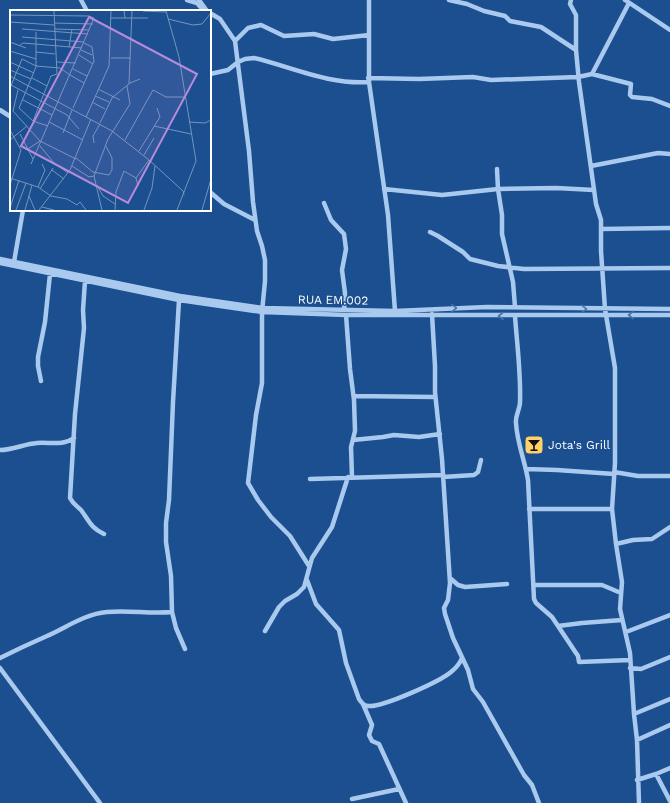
<svg xmlns="http://www.w3.org/2000/svg" width="670" height="803" viewBox="0 0 670 803" font-family="'Work Sans',sans-serif">
<style>
.lines{fill:none;stroke-linecap:round;stroke-linejoin:round}
.minor{stroke:#a9c9ee;stroke-width:4.5}
.oneway{stroke:#4674ac}
.labels{text-anchor:middle;dominant-baseline:central;stroke-width:3;stroke-linejoin:round;paint-order:stroke}
.street-label{font-size:12px;fill:#fff;stroke:#1b4f8f}
.poi-label{font-size:12px;fill:#fff;stroke:#1b4f8f;text-anchor:start}
.inset-road{fill:none;stroke:#7695bc;stroke-width:1}
.view{fill:#b68bdc;fill-opacity:0.15;stroke:#b68bdc;stroke-width:2}
.inset-edge{fill:none;stroke:#fff;stroke-width:2}
</style>
<rect width="100%" height="100%" fill="#1b4f8f"/>
<g class="lines">
<path class="minor" d="M81,0L87,11
M187,0L197,3L204,11
M199,0L207,11
M369,0V82L388,215L395,311
M449,0L467,4L484,11L505,16L510,21L541,27L576,50
M571,0L570,4L576,15V50L579,82L596,204L601,220V251L605,309L615,368V463L612,509L616,544L622,582L620,609L630,653L634,714L637,740L639,803
M625,0L670,30
M210,13L220,19L235,41L249,151L253,202L257,231L262,246L265,260V281L262,312V383L256,415L248,483L258,500L271,517L290,536L309,566
M235,41L248,28L261,25L284,36L314,34L333,39L369,35
M210,74L228,70L238,62L245,59L254,58C292,67 329,85 369,82
M592,74L629,3
M368,78L419,79L473,77L491,80L578,77L592,74L631,84L630,95L632,97L652,99L670,106
M0,110L11,117
M591,166L658,153L670,154
M497,169L498,189L502,215V234L513,282L515,307
M384,189L442,195L498,189L556,188L594,190
M210,192L224,204L255,220
M324,203L331,220L344,234L346,249L342,270L345,293L344,310
M601,229L670,228
M430,232L438,236L463,252L470,259L498,266L524,269L670,268
M0,259L180,296L263,308L395,311L487,307L670,309
M14,262L23,210
M0,263L179,300L262,312L346,315H670
M85,281L83,310L84,328L75,414L70,498C73,504 77,506 81,510C90,522 90,527 104,534
M432,314L435,366V392L442,459L450,583L448,600L444,608L445,614L453,638L468,670L473,689L483,702L524,775L532,785L539,803
M346,315L350,369L354,400L355,431L351,447L352,477
M515,316C517,344 521,373 520,402C520,409 515,416 516,423C517,443 525,461 528,480L534,599L536,603L552,617L578,656L579,662L630,660
M41,381L38,366V357L45,322L50,274
M354,396L435,397
M353,440L383,437L394,435L419,437L440,434
M0,450C13,450 24,444 37,443C50,442 63,446 74,438
M526,469L557,470L614,474
M614,472L638,476H670
M443,477L474,475L478,472L481,460
M310,479L443,475
M529,509H612
M616,544L633,540L652,539L670,527
M450,578L458,585L465,587L507,584
M307,580L316,604L339,630L346,663L359,699C362,703 364,706 369,706C383,707 439,682 451,672C456,668 460,663 462,658
M534,585H602L621,593
M172,612L176,628L185,649
M558,626L582,623L622,620
M265,631L279,607L285,601L297,594L304,587L312,558L332,527L348,477
M626,632L670,615
M0,658C16,650 31,643 47,636C67,627 85,614 107,612C129,610 150,614 172,612L171,576L166,542V523L169,500L173,402L179,300
M0,668L100,803
M630,668L641,669L670,657
M363,704L372,725L369,735L372,741L379,744L406,803
M634,714L670,699
M637,740L670,725
M656,774L670,801
M637,780L656,774L670,768
M352,799L399,789"/>
</g>
<defs><path id="oneway-chevron" d="M-2-3.5L2.5 0L-2 3.5" fill="none" stroke-width="1.6" stroke-linecap="round" stroke-linejoin="round"/></defs>
<g class="oneway">
<use href="#oneway-chevron" transform="translate(454 308) rotate(-3)"/>
<use href="#oneway-chevron" transform="translate(584 309) rotate(1)"/>
<use href="#oneway-chevron" transform="translate(631 315) rotate(-180)"/>
<use href="#oneway-chevron" transform="translate(501 316) rotate(-180)"/>
</g>
<defs>
<g id="bar-square" transform="scale(1)"><rect x="-9" y="-9" width="18" height="18" rx="4" fill="#ffd166" stroke="#1b4f8f"/><path d="M-6-5H6L.8 .8V4.5H3.5V6h-7V4.5H-.8V.8Z" fill="#111"/></g>
</defs>
<g fill-rule="evenodd">
<use href="#bar-square" x="534" y="445"/>
</g>
<g class="labels">
<g class="street-label">
<text transform="translate(333 300) rotate(1)">RUA EM.002</text>
</g>
<g class="poi-label">
<text x="548" y="445">Jota's Grill</text>
</g>
</g>
<g transform="translate(10 10)">
<rect width="201" height="201" fill="#1b4f8f"/>
<path class="inset-road" d="M133,1L156,2M156,1L169,47L186,151L167,200M0,5L79,6L84,8L21,154M100,8H115L114,1M115,8H138M158,9L183,15L192,14L201,3M0,12L44,15M44,13L83,14M12,19L78,24M44,19L79,20M26,22V57L9,98L23,111L38,116M12,27L74,32M0,32L16,38M9,36L13,33L72,38M59,37L62,19M71,40L82,45M0,41L26,49M26,42L45,44M69,45L83,54M101,48H120L119,74M120,49L122,1M0,52L24,63M46,52L66,53M63,59L77,66M0,60L21,69M60,65L74,73M0,66L102,121L139,150L173,181L174,185M22,68L37,76M1,75L57,105L69,119M0,78L12,49L26,56L50,58L60,65M88,79L110,90M8,80L3,101L30,131L66,149M85,86L99,92M103,87L120,73L130,69M13,90L42,105M82,92L95,99M63,98L84,51L82,37L74,33M76,107L99,56L101,1M23,111L41,66L47,64L44,1M39,112L73,130M179,112L195,113L201,110M90,113L103,86M144,116L181,124M0,120L11,140L0,175M53,123L62,100M10,124L23,149M0,130L17,116M115,130L143,80L156,87H176M84,133L83,126L90,114M30,136L44,153L58,163M18,139L30,131M129,141L150,107L147,98M134,145L144,128M66,148L83,162L99,165L102,160V148L96,136M62,156L79,167L84,166M42,160L54,169M0,168L28,177L41,186L57,189L67,195L70,192L76,200M87,175L93,186L105,194M128,176L126,168L139,150M28,177L35,160L32,154M30,179L43,158M19,186L25,200M32,197L44,200M0,198L9,170M6,200L16,173M15,200L22,175M29,200L60,160L81,109M92,200L84,166L98,129L120,94L117,76M105,200L106,182L114,161L126,168M134,200L142,178L145,156M192,200L201,169"/>
<path class="view" d="M79,7L187,64L118,193L11,136Z"/>
<rect width="201" height="201" class="inset-edge"/>
</g>
</svg>
